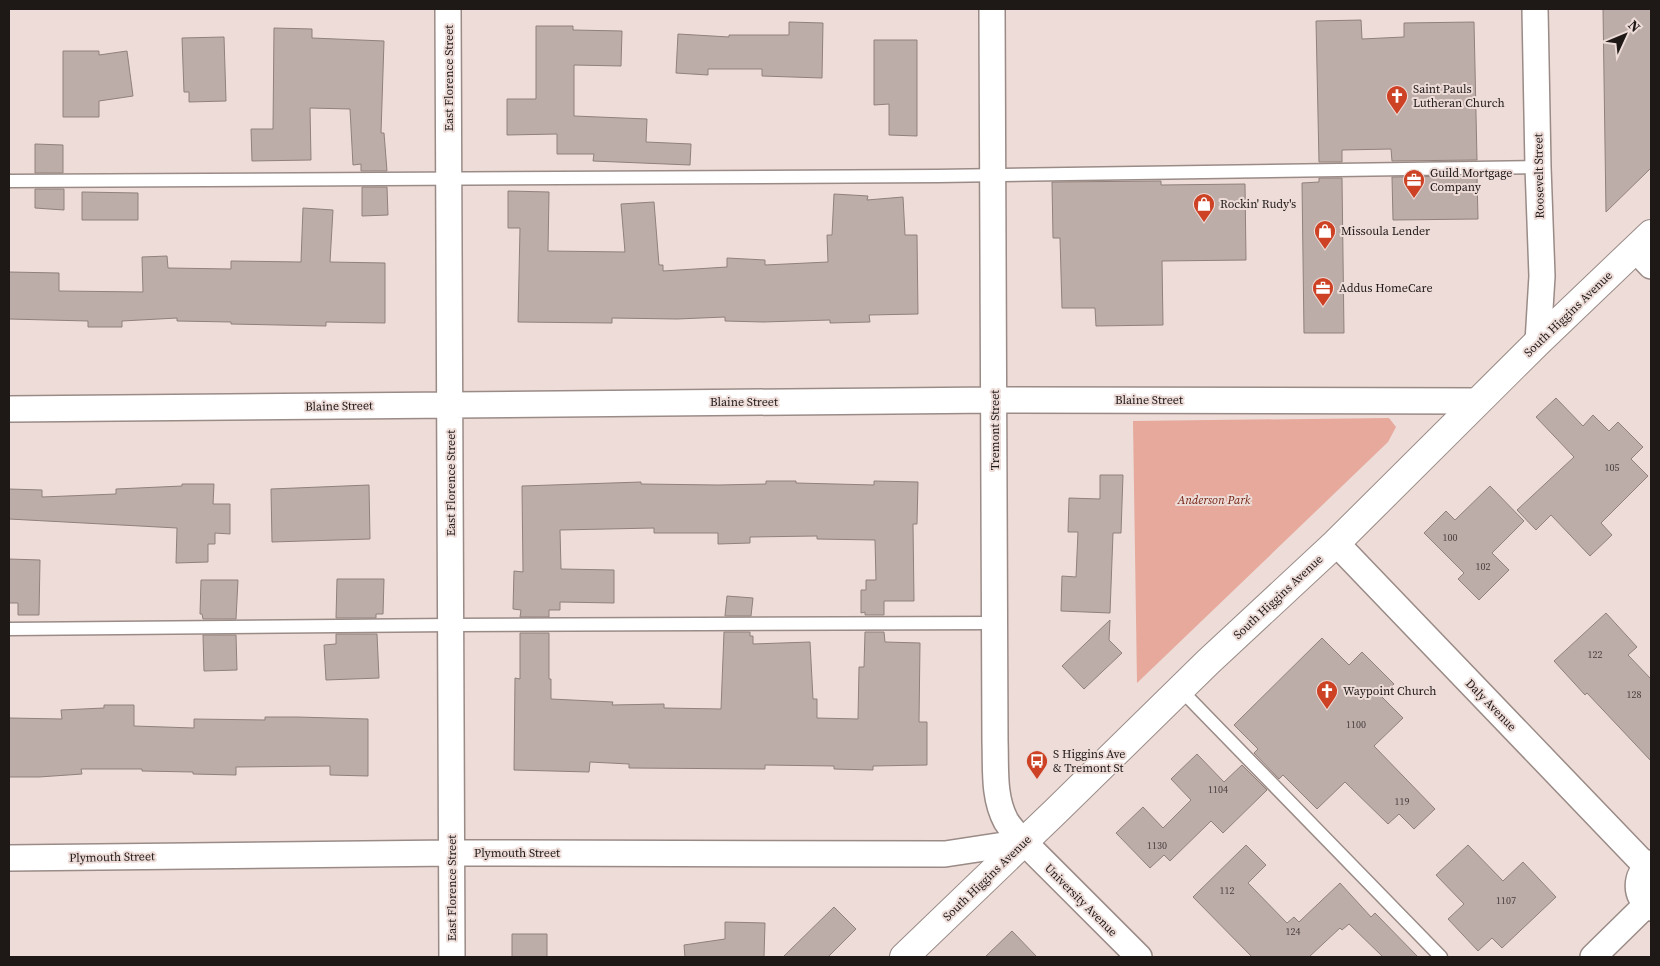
<svg xmlns="http://www.w3.org/2000/svg" width="1660" height="966" viewBox="0 0 1660 966" font-family="'Source Serif 4',serif">
<style>
.green{fill:#e6a99b}
.building{fill:#bdada9;stroke:#90817d}
.lines{fill:none;stroke-linecap:round;stroke-linejoin:round}
.lane-casing{stroke:#9a8b87;stroke-width:15}
.street-casing{stroke:#9a8b87;stroke-width:28}
.secondary-casing{stroke:#9a8b87;stroke-width:30}
.lane{stroke:#fff;stroke-width:12}
.street{stroke:#fff;stroke-width:25}
.secondary{stroke:#fff;stroke-width:28}
.labels{text-anchor:middle;dominant-baseline:central;stroke-width:4;stroke-linejoin:round;paint-order:stroke}
.number-label{font-size:10px;fill:#463d3c}
.street-label{font-size:12px;fill:#1e1817;stroke:#eddcd8}
.poi-label{font-size:12px;fill:#1e1817;stroke:#eddcd8;text-anchor:start}
.park-label{font-size:12px;font-style:italic;fill:#6f1d0c;stroke:#eddcd8}
</style>
<rect width="100%" height="100%" fill="#eddcd8"/>
<path class="green" d="M1389,418L1396,427L1388,442L1137,683L1133,421Z"/>
<path class="building" d="M1603,9H1651V168L1606,212Z
M1361,20L1362,39L1404,37V23L1474,22L1477,160L1392,161L1391,149L1342,150V162H1319L1316,21Z
M789,22L823,23L822,78L762,76V69H708V75L676,73L678,34L729,37V35H789Z
M536,26H573V30L622,31L621,66L574,65V116L647,119L646,142L691,144L690,165L593,161L594,154H557V134L507,135V99H536Z
M274,28L312,29V38L384,41L381,133H384L387,171H361V164L353,165L350,109L310,108L311,160L252,161L251,129H273Z
M224,37L226,101L189,102V92H184L182,38Z
M874,40H917V136L889,135V104L874,105Z
M63,51H99V55L127,51L133,96L99,101V117H63Z
M35,144L63,145V173H35Z
M1477,176L1478,219L1393,220L1392,177Z
M1319,178H1342L1344,333H1304L1302,183L1319,182Z
M1161,181V185L1245,184L1246,260L1162,261L1163,325L1096,326L1095,308H1062L1060,238H1053L1052,182Z
M362,187H387L388,215L362,216Z
M35,189H64V210L35,208Z
M508,191L549,192L548,251L625,252L621,204L654,202L659,265H663V271L727,267V258L765,260V265L828,262L827,235H832L834,194L868,196L867,200L903,197L905,235H917L918,314L869,315L870,322L830,323V320L763,322L725,321V317L677,319L612,318V323L518,322L520,228H508Z
M82,192L138,193V220H82Z
M303,208L333,210L330,262L385,263V323L326,322V326L231,324V322L177,321V318L122,321V327H88V321L9,319V272L59,273V291L143,292L142,257L167,256L168,268L231,269V261L301,262Z
M1556,398L1583,426L1593,415L1609,431L1618,422L1643,447L1631,459L1648,476L1601,523L1612,535L1590,556L1551,515L1536,530L1517,510L1574,457L1536,417Z
M1100,475H1123L1121,533H1113L1110,613L1061,611L1062,576L1076,577L1078,532H1068L1069,498L1100,499Z
M766,481H796V483L874,485V481L918,482L917,524H913L914,601H884V615H865V612L861,613V590H866V580H876L875,540L817,539V536L750,537V543L718,544V533H654V528L560,530L561,569L614,570V603L560,602V610H549V617H520L521,610L513,609L514,571L523,572L522,486L641,482V484L718,485L766,484Z
M182,484H214L213,504H230V534L215,533V544H208V562L176,563L177,528L9,519V489L42,490V497L116,494V489L182,486Z
M369,485L370,539L272,542L271,489Z
M1490,486L1524,521L1492,553L1509,570L1479,600L1458,579L1464,573L1424,533L1446,511L1455,520Z
M9,559L40,560L39,615H18V603H9Z
M337,579H384L383,614H376V618H336Z
M201,580H238L236,619H203L202,614H200Z
M727,596L753,598L751,616H725Z
M1606,613L1637,647L1628,655L1651,679V761L1587,693L1585,695L1554,661Z
M1110,620L1109,640L1122,653L1084,689L1062,666Z
M724,632H750V636H753V644L810,642L813,699H817V718L858,719L859,667H864L865,632H884L885,642L920,643L919,722H927V765L873,766V770L834,769V766L765,765V769L629,768V764L590,762L589,772L514,770L515,678L520,679V633H549V679H551V699L613,702L612,705L664,704V708L721,709Z
M336,634H377L379,678L326,680L324,645L336,644Z
M203,635H236L237,670L204,671Z
M1322,638L1349,665L1362,652L1394,684L1381,696L1403,718L1374,746L1435,809L1414,829L1399,814L1388,824L1345,782L1317,809L1283,775L1279,779L1254,753L1258,749L1234,725Z
M104,705H134V726L194,728V719L265,720V717H297L368,719V776L330,775V766L236,767V775L193,774V772L142,771V769H81L82,774L39,777H9V718L62,719L61,710L104,708Z
M1197,754L1224,782L1242,765L1267,790L1223,833L1211,821L1170,861L1164,855L1150,868L1116,833L1143,807L1163,828L1191,800L1171,779Z
M1246,845L1266,865L1248,883L1287,923L1294,917L1299,922L1340,883L1371,917L1375,913L1418,957H1383L1349,924L1342,930L1340,928L1309,957H1252L1193,897Z
M1468,845L1503,881L1523,862L1556,897L1502,948L1492,938L1478,951L1448,919L1464,904L1436,875Z
M834,907L856,929L828,957H783Z
M725,922L765,923L764,957H685L684,945L725,939Z
M1012,931L1037,957H985Z
M512,934H547V957H512Z"/>
<g class="lines">
<g class="lane-casing">
<path id="lane" d="M9,181L938,176L1538,167
M9,629L452,625L995,623
M1180,689L1441,957"/>
</g>
<g class="street-casing">
<path id="street" d="M448,9L452,957
M992,9L995,741C996,768 993,797 1006,821C1011,829 1018,836 1024,842L1139,957
M1535,9L1538,167L1542,276L1538,342
M1635,249L1651,266
M9,409L995,400L1479,401
M1336,543L1646,866
M9,858L452,853L945,854L1024,842
M1651,863C1634,875 1634,897 1651,908
M1593,957L1646,905"/>
</g>
<g class="secondary-casing">
<path id="secondary" d="M904,957L1056,811L1208,662L1336,543L1538,342L1651,234"/>
</g>
<use href="#lane" class="lane"/>
<use href="#street" class="street"/>
<use href="#secondary" class="secondary"/>
</g>
<defs>
<g id="church-pin" transform="scale(1.125)"><path d="M0 17L-7.5 6A9.5 9.5 0 1 1 7.5 6Z" fill="#cd4225" stroke="#eddcd8"/><path d="M-1.2-6h2.4v3.5h3.3v2.4h-3.3V6h-2.4V-.1h-3.3v-2.4h3.3Z" fill="#fff"/></g>
<g id="office-pin" transform="scale(1.125)"><path d="M0 17L-7.5 6A9.5 9.5 0 1 1 7.5 6Z" fill="#cd4225" stroke="#eddcd8"/><path d="M-6-3h4V-5.5h4V-3h4V5H-6ZM-1-4.5V-3h2v-1.5ZM-6 0V1H6V0Z" fill="#fff"/></g>
<g id="shop-pin" transform="scale(1.125)"><path d="M0 17L-7.5 6A9.5 9.5 0 1 1 7.5 6Z" fill="#cd4225" stroke="#eddcd8"/><path d="M-5-2.5h2.3a2.7 3.5 0 0 1 5.4 0H5L5.5 6h-11ZM-1.5-2.5h3a1.5 2.3 0 0 0-3 0Z" fill="#fff"/></g>
<g id="bus-pin" transform="scale(1.125)"><path d="M0 17L-7.5 6A9.5 9.5 0 1 1 7.5 6Z" fill="#cd4225" stroke="#eddcd8"/><path d="M-5-6H5V4H4V6H2V4H-2V6H-4V4H-5ZM-3.5-4V0h7V-4ZM-3.5 1.2v1.5H-2V1.2ZM2 1.2v1.5H3.5V1.2Z" fill="#fff"/></g>
</defs>
<g fill-rule="evenodd">
<use href="#church-pin" x="1397" y="96"/>
<use href="#office-pin" x="1414" y="180"/>
<use href="#shop-pin" x="1204" y="204"/>
<use href="#shop-pin" x="1325" y="231"/>
<use href="#office-pin" x="1323" y="288"/>
<use href="#church-pin" x="1327" y="691"/>
<use href="#bus-pin" x="1037" y="761"/>
</g>
<g class="labels">
<g class="number-label">
<text x="1612" y="467">105</text>
<text x="1450" y="537">100</text>
<text x="1483" y="566">102</text>
<text x="1595" y="654">122</text>
<text x="1634" y="694">128</text>
<text x="1356" y="724">1100</text>
<text x="1218" y="789">1104</text>
<text x="1402" y="801">119</text>
<text x="1157" y="845">1130</text>
<text x="1227" y="890">112</text>
<text x="1506" y="900">1107</text>
<text x="1293" y="931">124</text>
</g>
<g class="street-label">
<text transform="translate(449 78) rotate(-90)">East Florence Street</text>
<text transform="translate(1539 176) rotate(-91)">Roosevelt Street</text>
<text transform="translate(1568 314) rotate(-44)">South Higgins Avenue</text>
<text x="1149" y="400">Blaine Street</text>
<text x="744" y="402">Blaine Street</text>
<text transform="translate(339 406) rotate(-1)">Blaine Street</text>
<text transform="translate(995 430) rotate(-90)">Tremont Street</text>
<text transform="translate(451 483) rotate(-90)">East Florence Street</text>
<text transform="translate(1278 597) rotate(-43)">South Higgins Avenue</text>
<text transform="translate(1491 705) rotate(46)">Daly Avenue</text>
<text x="517" y="853">Plymouth Street</text>
<text transform="translate(112 857) rotate(-1)">Plymouth Street</text>
<text transform="translate(987 878) rotate(-44)">South Higgins Avenue</text>
<text transform="translate(452 888) rotate(-90)">East Florence Street</text>
<text transform="translate(1081 900) rotate(45)">University Avenue</text>
</g>
<g class="poi-label">
<text x="1413" y="89">Saint Pauls<tspan x="1413" dy="14">Lutheran Church</tspan></text>
<text x="1430" y="173">Guild Mortgage<tspan x="1430" dy="14">Company</tspan></text>
<text x="1220" y="204">Rockin' Rudy's</text>
<text x="1341" y="231">Missoula Lender</text>
<text x="1339" y="288">Addus HomeCare</text>
<text x="1343" y="691">Waypoint Church</text>
<text x="1053" y="754">S Higgins Ave<tspan x="1053" dy="14">&amp; Tremont St</tspan></text>
</g>
<g class="park-label">
<text x="1214" y="500">Anderson Park</text>
</g>
</g>
<rect width="1660" height="966" fill="none" stroke="#1e1817" stroke-width="20"/>
<g transform="translate(1625 35) rotate(46)" stroke="#eddcd8" stroke-width="4" paint-order="stroke">
<path d="M0-4L9 19L0 12L-9 19Z" fill="#1e1817"/>
<text y="-8" font-size="14" font-weight="bold" text-anchor="middle" fill="#1e1817">N</text>
</g>
</svg>
